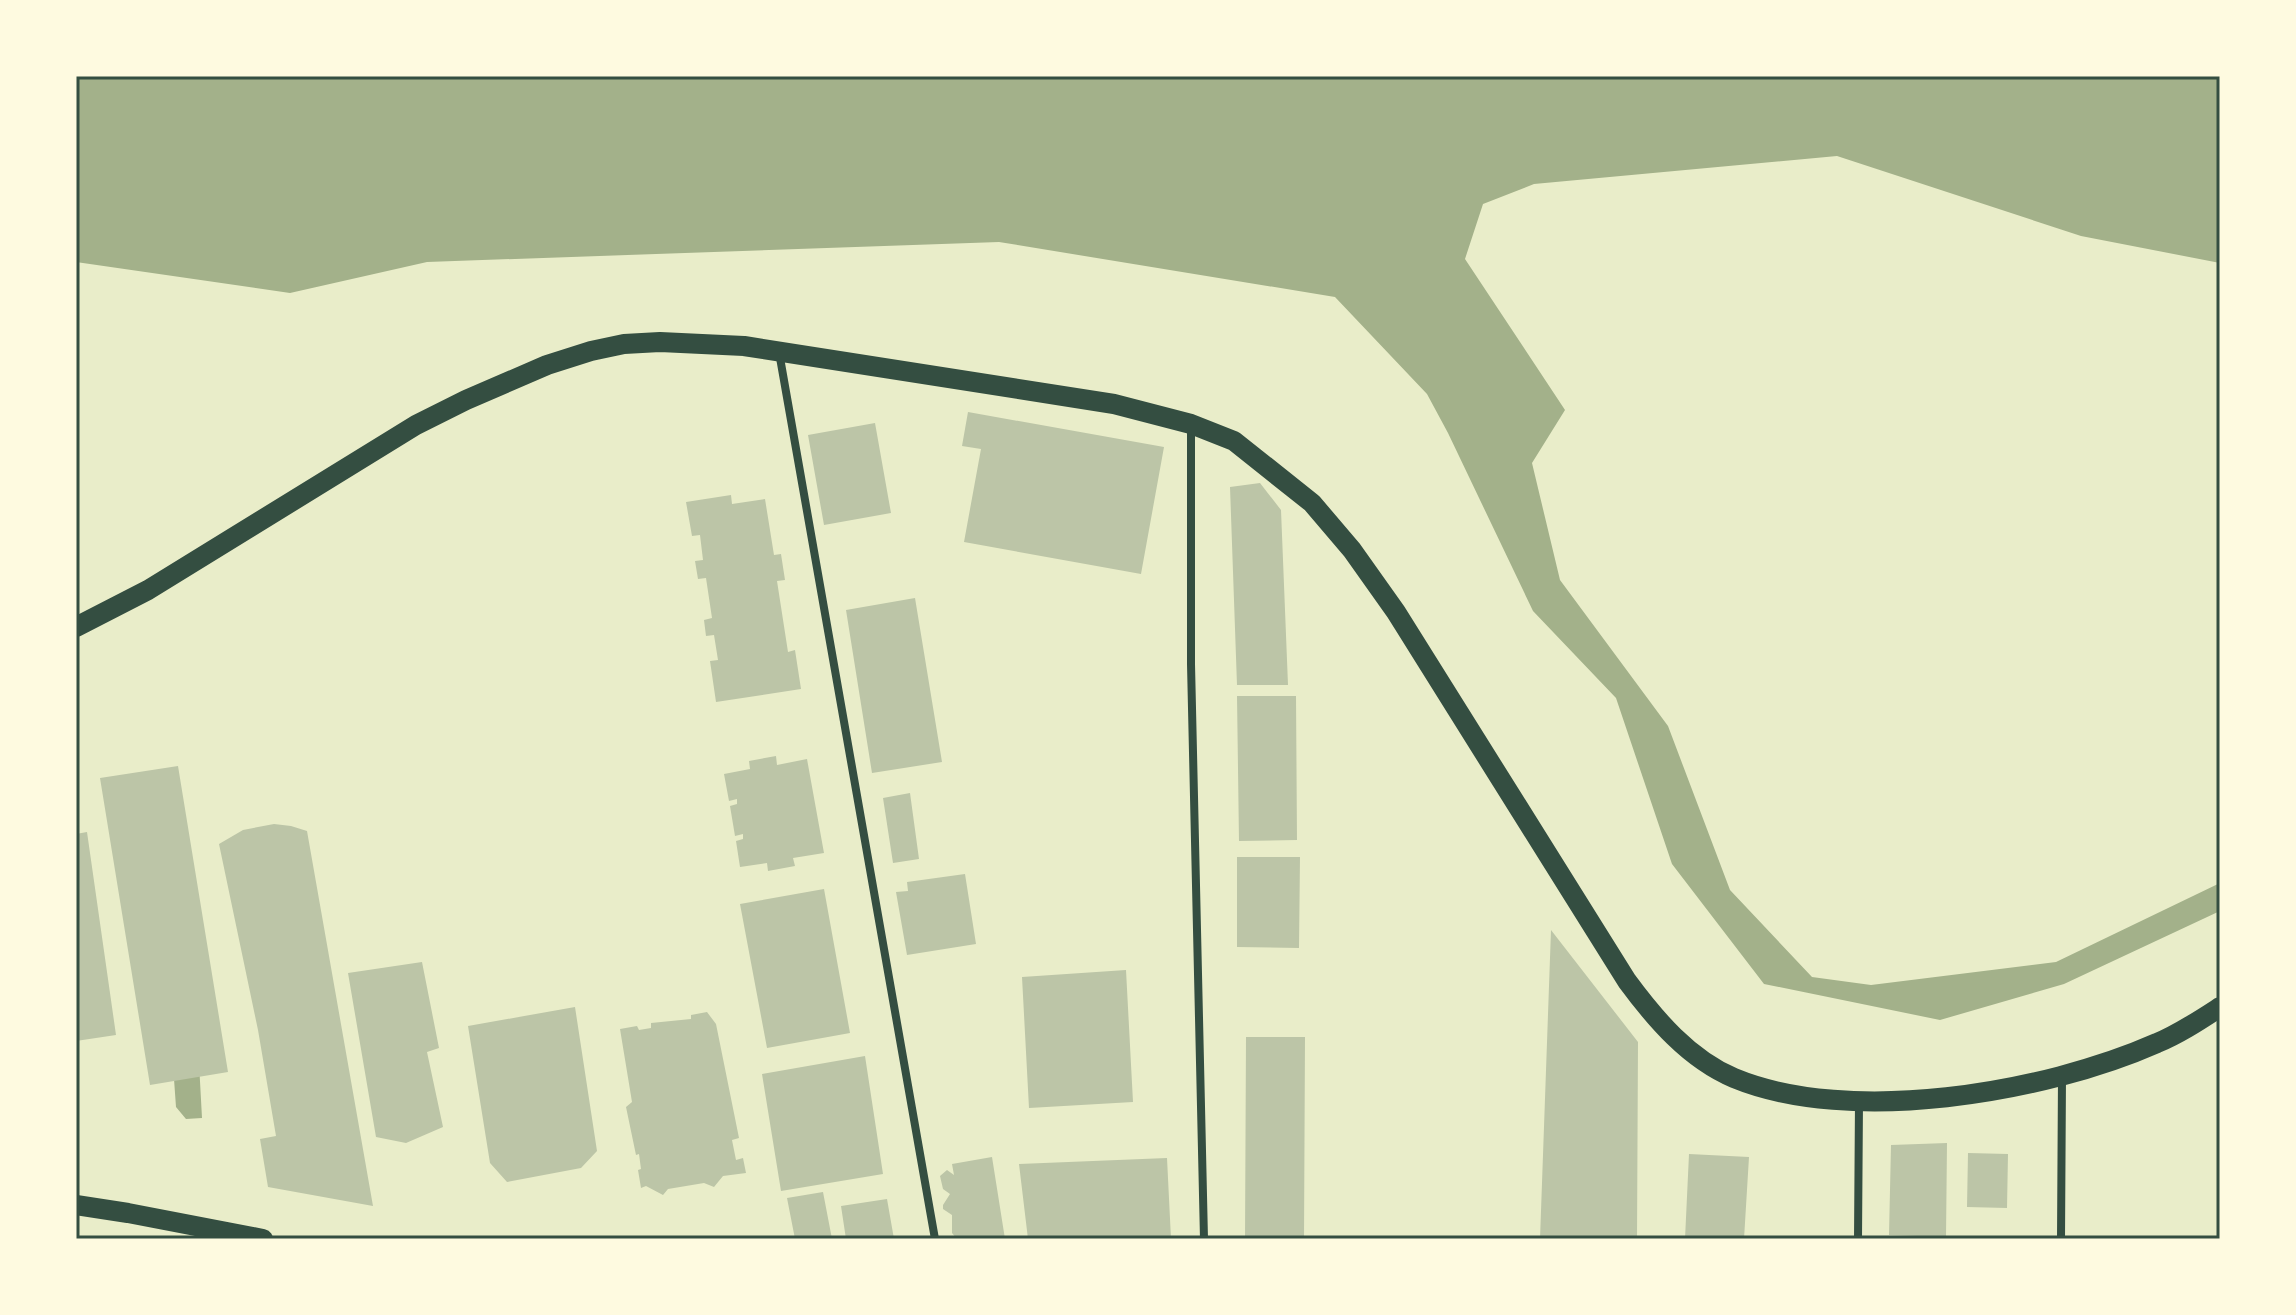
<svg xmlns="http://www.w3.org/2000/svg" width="2296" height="1315" viewBox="0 0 2296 1315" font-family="'Roboto Condensed',sans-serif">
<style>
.water{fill:#a3b18a}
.building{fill:#bcc5a7}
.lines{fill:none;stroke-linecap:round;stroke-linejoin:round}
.minor{stroke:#344e41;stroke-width:8}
.primary{stroke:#344e41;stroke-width:20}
.neatline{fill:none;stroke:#344e41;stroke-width:3}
</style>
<rect width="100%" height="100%" fill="#e9edc9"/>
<path class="water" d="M76,76H2220V263L2081,236L1837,156L1534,184L1483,204L1465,259L1565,410L1532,463L1560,580L1668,726L1730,890L1812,977L1871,985L2056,962L2220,883V911L2064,984L1940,1020L1764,984L1672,864L1616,698L1533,611L1448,433L1427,394L1335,297L999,242L427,262L290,293L76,262Z
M199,1063L202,1118L186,1119L176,1107L173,1065Z"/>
<path class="building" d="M968,412L1164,447L1141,574L964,542L981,449L962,446Z
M875,423L891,513L824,525L808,435Z
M1260,483L1281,510L1288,685H1237L1230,487Z
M731,495L732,504L765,499L774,555L781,554L785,580L777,581L788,652L795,650L801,689L716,702L710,661L718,660L714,635L706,636L704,620L712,618L706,578L698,579L695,561L703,560L700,535L692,536L686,502Z
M915,598L942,762L872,773L846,610Z
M1237,696H1296L1297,840L1239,841Z
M776,756L777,765L807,759L824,853L793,858L795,866L768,871L767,863L740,867L736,841L743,839V834L735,836L730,806L737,804V799L729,801L724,774L750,769L749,761Z
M178,766L228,1072L150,1085L100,778Z
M910,793L919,859L893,863L883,798Z
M274,824L291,826L307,831L373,1206L268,1187L260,1139L276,1136L258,1030L219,844L243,830Z
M87,832L116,1035L76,1041V834Z
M1237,857H1300L1299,948L1237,947Z
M965,874L976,944L907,955L896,892L908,891L907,882Z
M824,889L850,1033L767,1048L740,904Z
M1551,930L1638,1042L1637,1239H1540Z
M422,962L439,1048L427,1052L443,1127L406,1143L376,1137L348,973Z
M1126,970L1133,1102L1029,1108L1022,977Z
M575,1007L597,1151L581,1168L507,1182L490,1163L468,1026Z
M707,1012L716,1024L739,1138L732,1140L736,1160L743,1158L746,1173L723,1176L714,1187L704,1183L668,1189L663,1195L646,1186L641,1188L638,1170L641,1169L639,1154L636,1155L626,1107L632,1102L620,1029L637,1026L639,1030L651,1028V1023L691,1019V1015Z
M1246,1037H1305L1304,1239H1245Z
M865,1056L883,1174L781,1191L762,1074Z
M1947,1143L1946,1237L1889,1235L1891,1145Z
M1968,1153L2008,1154L2007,1208L1967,1207Z
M1689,1154L1749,1157L1744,1239H1685Z
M992,1157L1005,1239H957L952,1233V1215L943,1209V1205L950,1194L943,1189L940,1176L947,1170L954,1175L952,1164Z
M1167,1158L1171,1239H1028L1019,1164Z
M823,1192L832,1239H795L787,1198Z
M887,1199L894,1239H846L841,1206Z"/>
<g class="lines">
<path class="minor" d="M779,352L935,1239
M1191,425V664L1204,1239
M1858,1239L1859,1101
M2061,1239L2062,1076"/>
<path class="primary" d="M76,627L148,590L416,425L466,400L547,365L591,351L624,344L660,342L744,346L1114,404L1191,424L1234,441L1312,503L1352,550L1396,612L1627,981C1655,1019 1689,1059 1734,1078C1850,1126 2044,1093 2157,1043C2179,1034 2200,1020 2220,1007
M76,1205L128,1213L263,1239"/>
</g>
<rect width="2296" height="1315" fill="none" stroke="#fefae0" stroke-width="156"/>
<rect x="78" y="78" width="2140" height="1159" class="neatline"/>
</svg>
